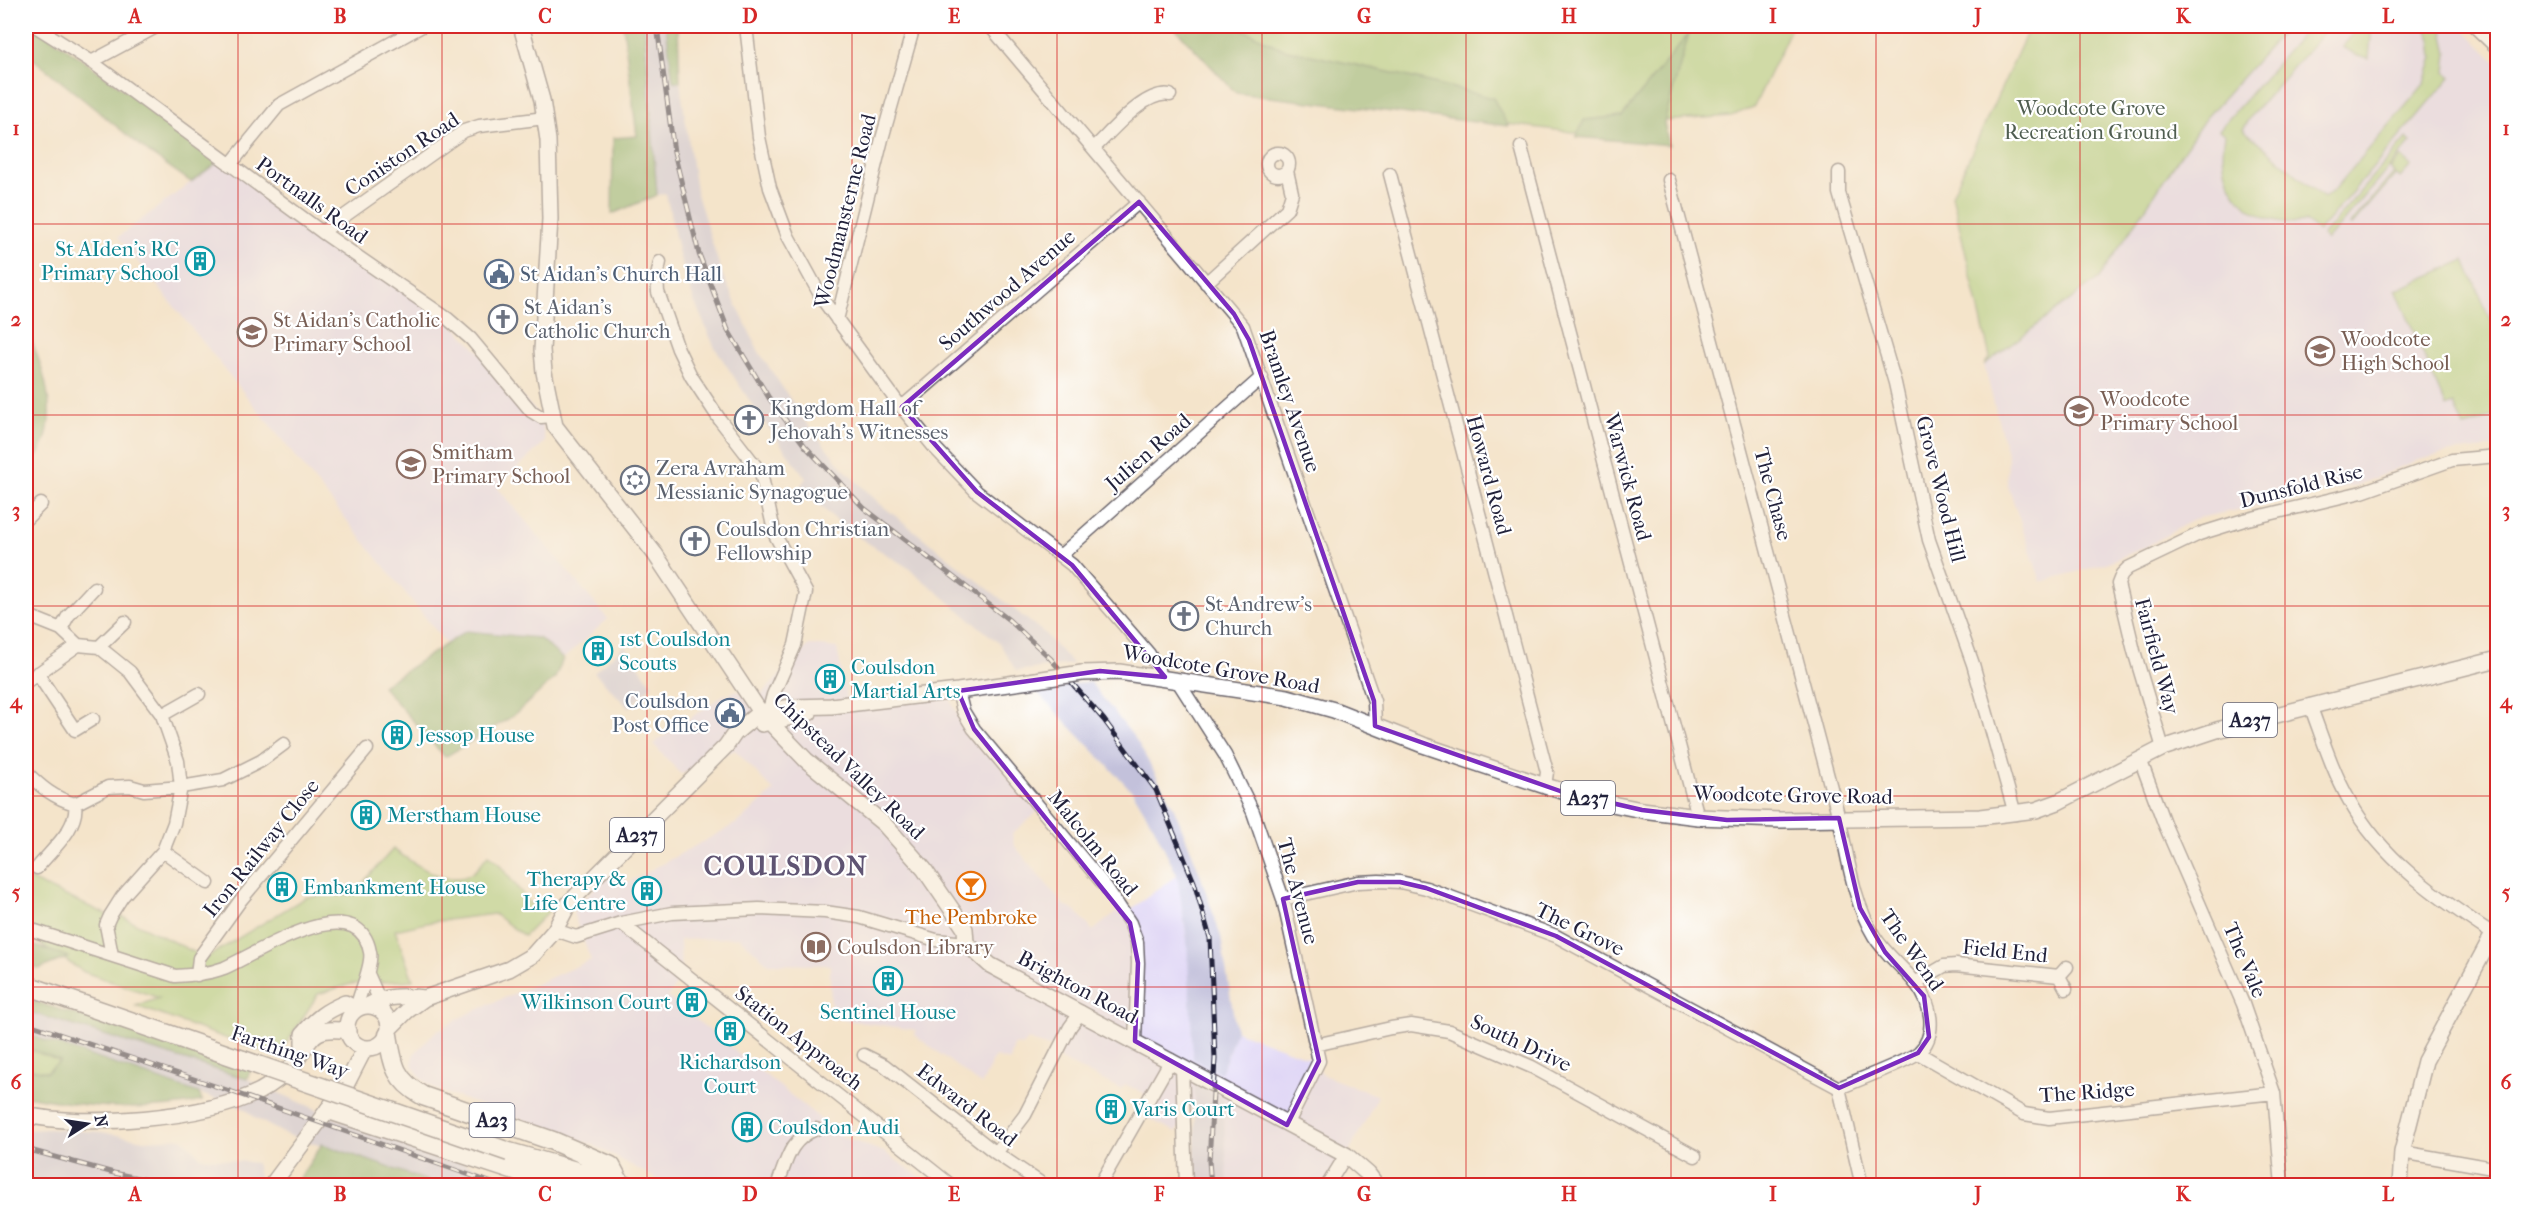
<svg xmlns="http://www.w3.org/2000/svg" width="2523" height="1211" viewBox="0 0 2523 1211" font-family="'IM FELL French Canon',serif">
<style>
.built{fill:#dfd5f5}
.industrial{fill:#c3c1db}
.green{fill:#a4ce7a;stroke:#63785a;stroke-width:1.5}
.forest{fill:#83b16a;stroke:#526a52;stroke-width:1.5}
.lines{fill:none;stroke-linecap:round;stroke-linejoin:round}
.minor-casing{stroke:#6c666d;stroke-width:15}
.major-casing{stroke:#6c666d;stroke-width:18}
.highway-casing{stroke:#6c666d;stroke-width:21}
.minor{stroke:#fff;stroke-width:12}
.major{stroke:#fff;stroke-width:15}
.highway{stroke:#fff;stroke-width:18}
.rail-casing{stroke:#22223b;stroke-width:5}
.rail{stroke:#fff;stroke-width:3;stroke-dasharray:9;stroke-linecap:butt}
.major-bridge-casing{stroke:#6c666d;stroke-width:18;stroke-linecap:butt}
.highway-bridge-casing{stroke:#6c666d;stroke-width:21;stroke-linecap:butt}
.major-bridge{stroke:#fff;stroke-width:15}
.highway-bridge{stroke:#fff;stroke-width:18}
.marked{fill:none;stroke:#7b2cbf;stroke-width:4.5;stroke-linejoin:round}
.grid{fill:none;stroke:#d62828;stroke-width:1.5;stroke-opacity:0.55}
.labels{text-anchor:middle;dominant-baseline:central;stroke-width:4.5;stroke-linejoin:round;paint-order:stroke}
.shield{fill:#fff;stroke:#646476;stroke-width:1.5}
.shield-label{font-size:20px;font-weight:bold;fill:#22223b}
.park-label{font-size:21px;fill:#505e51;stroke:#fff}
.street-label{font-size:21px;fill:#22223b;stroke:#fff}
.culture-label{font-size:21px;fill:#0d838f;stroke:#fff;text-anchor:start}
.service-label{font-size:21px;fill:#4e5e75;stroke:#fff;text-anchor:start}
.worship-label{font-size:21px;fill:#5b616d;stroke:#fff;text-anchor:start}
.education-label{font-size:21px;fill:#785e54;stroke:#fff;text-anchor:start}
.food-label{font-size:21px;fill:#c56008;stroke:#fff}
.district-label{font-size:27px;font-weight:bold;letter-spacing:1.5px;fill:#5f5473;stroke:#fff}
.neatline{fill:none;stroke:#d62828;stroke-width:2}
.grid-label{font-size:20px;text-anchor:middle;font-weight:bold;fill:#d62828}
</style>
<rect width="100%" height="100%" fill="#fff"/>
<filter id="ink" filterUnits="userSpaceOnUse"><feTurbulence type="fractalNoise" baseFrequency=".0167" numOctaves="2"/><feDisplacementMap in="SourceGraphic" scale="12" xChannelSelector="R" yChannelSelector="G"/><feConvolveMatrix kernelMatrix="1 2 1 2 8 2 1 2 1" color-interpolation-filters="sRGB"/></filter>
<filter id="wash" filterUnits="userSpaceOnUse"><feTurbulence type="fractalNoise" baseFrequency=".008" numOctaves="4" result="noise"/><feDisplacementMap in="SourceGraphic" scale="24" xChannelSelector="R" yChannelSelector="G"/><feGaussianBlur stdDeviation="1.35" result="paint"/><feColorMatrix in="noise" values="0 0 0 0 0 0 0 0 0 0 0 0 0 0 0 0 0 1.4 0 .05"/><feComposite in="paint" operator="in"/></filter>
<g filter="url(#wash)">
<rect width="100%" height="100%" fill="#f4e4cb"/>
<path class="built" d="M2288,26H2461L2497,63V447L2451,452L2415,461L2358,485L2194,519L2146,547L2104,564L2041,582L2007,483L2008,457L1984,365L2099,278L2204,120Z
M222,159L448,319L541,417L545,442L497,487L608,619L563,659L538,638L466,631L446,643L118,237Z
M809,645L837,648L847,699H950L959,717L1038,811L1012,834L1014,845L1064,905L1077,912L1093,931L1115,913L1133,908L1177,875L1187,939L1221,1073L1236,1031L1312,1059L1323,1075L1378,1096L1332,1185H1228L1223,1100L1195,1082V1103L1176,1132L1144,1116V1094L1125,1084L1121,1089L1061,1060L1052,1048L1028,1040L1021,1046L1014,1044L1010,1061L995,1057L981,1085L915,1035L916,1030L831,1018L830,965L769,964L739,937L680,940L681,977L668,997L843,1137L884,1152L932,1185H668L593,1145L435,1089L422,1079L412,1065L413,1055L434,1033L465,1015L591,960L573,913L574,909L613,869L629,882L739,822L774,791L735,750L681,774L653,744L725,694L727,696L734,691L761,695Z"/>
<path class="industrial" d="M644,26H666L673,80L680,82L696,191L722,274L759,352L804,420L842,467L879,503L1043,632L1073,664L1016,671L1000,644L907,567L850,532L799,488L806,478L759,415L715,348L694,301L679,255L666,194L657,195Z
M625,645L652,685L629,708L594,672Z
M1090,682L1137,741L1173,806L1196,863L1221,937L1236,1031L1221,1073L1193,1059L1187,939L1177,875L1154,827L1133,792L1035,690Z
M26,1011L247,1079L341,1120L529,1185H439L285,1134L255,1118L245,1109L26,1034Z
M1195,1081L1223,1100L1228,1185L1195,1186Z
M48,1129L101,1132L145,1140L182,1138L201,1157L256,1163L261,1185L54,1186L26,1178V1130Z"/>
<path class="green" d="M1176,26H1792L1754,107L1731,116L1663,121L1665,144L1234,89Z
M2030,26H2288L2204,120L2099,278L1984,365L1990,357L1952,195Z
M2309,26H2329L2252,115L2243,129L2324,198L2335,189L2425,83L2433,57L2431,39L2425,26H2442L2448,53L2446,72L2451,77L2318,232L2307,222C2253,229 2214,188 2225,135L2219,130Z
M2360,26H2372L2369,58L2357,55L2342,47Z
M2406,138L2411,142L2327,240L2322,236Z
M2401,157L2411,166L2400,178L2396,174L2352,225L2350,224L2394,173L2390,169Z
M2465,260L2497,336L2498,413L2464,428L2454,404L2446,407L2396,290Z
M393,849C412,862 448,890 472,873C478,869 483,861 488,855L498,863L536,911L543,907L549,911L524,936L494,914L431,922L395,930L413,980L351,984L318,994L278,1057L136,1006L159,998L84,972L26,935V878L110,916H121L206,958L306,897L353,894Z
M26,1048L61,1060L47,1072L26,1068Z"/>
<path class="forest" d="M26,26H35L222,159L191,182L148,152L26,53Z
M623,26H644L657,195L612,214L613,138L637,136Z
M666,26H678L680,82L673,81Z
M1173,26H1236L1283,49L1393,73L1493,98L1508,126L1236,93Z
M1689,33L1664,123L1669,145L1576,137L1584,120L1622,116Z
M26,327C44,370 68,431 26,468Z
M466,631L539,638L563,659L555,678L513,716L445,757L382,686Z
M26,943L69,957L39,969L26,965Z
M26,999L251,1069L247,1079L26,1011Z
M26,1034L199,1093L202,1101C145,1114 82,1106 26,1096V1068L47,1072L60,1061L26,1048Z
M322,1144L439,1185H295Z"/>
</g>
<g filter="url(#ink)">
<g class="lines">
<g class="minor-casing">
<path id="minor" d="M35,26L89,60L322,232L448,319L471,339L531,411L541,417L552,416
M746,26L759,137L770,188L788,236L823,300L898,403L934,447L977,492L1072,565L1149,654L1158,669L1159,676
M990,26L1243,326L1374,701L1375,726
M2474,26L2498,49
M91,62L158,26
M1521,147L1698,817
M1094,148C1112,131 1145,90 1170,95
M1267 164a11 11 0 1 1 22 0a11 11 0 1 1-22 0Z
M230,165L279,105L422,26
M1839,172V193L1895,383L1929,540L1973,664L2015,814
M1390,174L1547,772L1545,786
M1669,180L1839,818C1848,857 1853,901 1874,936C1886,955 1904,968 1917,985C1931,1003 1938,1034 1919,1052C1909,1061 1855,1081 1839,1088
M322,232L464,131L479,126L545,118
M660,262L657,277L658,292L678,349L691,376L720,420L761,473L775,535L806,592L795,645L773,695L769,710
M1206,283L1287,209L1292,193L1287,171
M837,320L882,139L914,26
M902,407L1139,202
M26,519L41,504
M1060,556L1262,377
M26,615L61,629L78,645L99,647L130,672L162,715L178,761L181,787L174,823L163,851L122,897L110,916L106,925L112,955
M61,629L68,616L94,588
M99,647L125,622
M37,673L75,730L93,719
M1177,680L1225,755L1253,812L1283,899L1319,1061L1287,1125
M26,682L78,645
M958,691L963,711L974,729L1106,887L1130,923L1137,942L1138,963L1135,1041
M2310,705C2322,737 2332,770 2349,800C2381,859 2438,898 2493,934
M162,715L199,694
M2163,748L2134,651L2118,584L2122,574L2128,568L2199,534L2244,520L2362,492L2452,460L2498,456
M2140,759L2164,823L2243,1004L2274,1093L2282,1186
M26,772C41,787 54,798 75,804L108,787L130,786L144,790L181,787L223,780L261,761L284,744
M163,851L208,883
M37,868C51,850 79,828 75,804
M1283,899L1358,882L1379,881L1400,882L1426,888L1556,936L1839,1088
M621,923L952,1186
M26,928L175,976C192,975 208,974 224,968C255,955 358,885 370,952C373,965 359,994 356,1009
M555,930L576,937L621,923L672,913L759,909L825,912L859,917L936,940L966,943
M368,974L386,1015
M197,975L199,958L240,901L367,749
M1915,983L1944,966L1956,965L2059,976
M2066,989L2059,976L2067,967
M1315,1045L1391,1028L1411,1025L1449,1031L1532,1067L1695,1156
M1918,1053L2024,1114L2049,1118L2274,1093
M864,1055L884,1065L996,1153L1045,1186
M1182,1067L1186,1186
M1839,1088L1862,1186
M2402,1152L2498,1169
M996,1153L1025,1115L1070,1027L1081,1012
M777,1186C787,1160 789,1140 816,1129
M1099,1186L1171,1060
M1327,1186L1346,1155"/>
</g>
<g class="major-casing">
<path id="major" d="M521,26L542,100L548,140L550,219L542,350L544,372L555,426L655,554L760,712L806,760L884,824L924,869L955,914L965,929L966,943L990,965L1346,1155L1368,1174L1377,1186
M1082,673L1119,672L1287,697L1334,710L1423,745L1545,786L1597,801L1642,810L1698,817L1780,820L1980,817L2036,810L2058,802L2163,748L2217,730L2498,659
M762,724L809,713
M369,1005C387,995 406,996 425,998
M347 1027a21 21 0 1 1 42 0a21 21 0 1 1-42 0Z
M390,1028L407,1011L425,998L509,969L533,955L555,930L569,903L726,746L735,733L760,712L792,707L831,706L958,691L1029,681
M303,1044V1034C316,1018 326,1011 345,1003L356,1009
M26,1115C85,1128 205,1119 260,1091C271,1085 283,1076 292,1066C312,1041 309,1025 348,1031
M271,1186L346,1085L365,1048
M2400,1186L2402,1152L2425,1061L2498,925"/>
</g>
<g class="highway-casing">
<path id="highway" d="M26,985L243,1060
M388,1035C393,1066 395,1080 423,1096L553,1141L611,1166L620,1183
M329,1110L539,1179L570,1186
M509,1152L625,1185"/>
</g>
<use href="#minor" class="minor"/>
<use href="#major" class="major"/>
<use href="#highway" class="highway"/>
<g class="rail-casing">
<path id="rail" d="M657,26L674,152L699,254L728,330L769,398L805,446L864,508L1009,620L1050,658L1104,720L1156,790L1194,882L1210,938L1215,1059L1209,1161L1211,1186
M26,1023L221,1088L501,1186
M26,1149L114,1173L176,1186"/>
</g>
<use href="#rail" class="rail"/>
<g class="major-bridge-casing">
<path id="major-bridge" d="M1029,681L1082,673"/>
</g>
<g class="highway-bridge-casing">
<path id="highway-bridge" d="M243,1060L509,1152"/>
</g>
<use href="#major-bridge" class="major-bridge"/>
<use href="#highway-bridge" class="highway-bridge"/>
</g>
</g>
<path d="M0 0H2523V1211H0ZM1139,202L1234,314L1249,340L1374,701L1375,726L1560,791L1642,810L1727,820L1839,818L1860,908L1885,952L1924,996L1929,1037L1918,1053L1839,1088L1556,936L1426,888L1400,882H1358L1283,899L1319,1061L1287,1125L1135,1041L1138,963L1130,923L974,729L958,691L1100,671L1165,677L1072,565L977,492L902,407Z" fill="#f4e4cb" fill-opacity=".55" fill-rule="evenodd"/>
<path class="marked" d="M1139,202L1234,314L1249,340L1374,701L1375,726L1560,791L1642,810L1727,820L1839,818L1860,908L1885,952L1924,996L1929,1037L1918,1053L1839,1088L1556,936L1426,888L1400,882H1358L1283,899L1319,1061L1287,1125L1135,1041L1138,963L1130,923L974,729L958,691L1100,671L1165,677L1072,565L977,492L902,407Z"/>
<path class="grid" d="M238,26V1186M442,26V1186M647,26V1186M852,26V1186M1057,26V1186M1262,26V1186M1466,26V1186M1671,26V1186M1876,26V1186M2080,26V1186M2285,26V1186M26,224H2498M26,415H2498M26,606H2498M26,796H2498M26,987H2498"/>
<defs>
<g id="building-ring" transform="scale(1.5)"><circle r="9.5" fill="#fff" stroke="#0f9aa8" stroke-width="1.5"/><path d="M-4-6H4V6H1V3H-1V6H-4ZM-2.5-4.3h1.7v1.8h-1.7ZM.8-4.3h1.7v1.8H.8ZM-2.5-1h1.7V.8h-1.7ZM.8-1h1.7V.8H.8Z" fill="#0f9aa8"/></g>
<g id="civic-ring" transform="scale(1.5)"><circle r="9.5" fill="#fff" stroke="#5c6f8a" stroke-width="1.5"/><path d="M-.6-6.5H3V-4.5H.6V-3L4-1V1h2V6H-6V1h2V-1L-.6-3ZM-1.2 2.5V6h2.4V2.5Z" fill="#5c6f8a"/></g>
<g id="church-ring" transform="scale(1.5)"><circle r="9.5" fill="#fff" stroke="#6b7280" stroke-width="1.5"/><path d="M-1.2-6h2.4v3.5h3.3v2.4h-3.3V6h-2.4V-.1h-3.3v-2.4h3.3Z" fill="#6b7280"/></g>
<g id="school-ring" transform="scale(1.5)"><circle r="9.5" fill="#fff" stroke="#8d6e63" stroke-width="1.5"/><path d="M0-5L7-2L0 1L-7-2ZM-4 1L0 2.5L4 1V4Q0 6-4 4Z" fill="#8d6e63"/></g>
<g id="synagogue-ring" transform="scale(1.5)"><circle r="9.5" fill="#fff" stroke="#6b7280" stroke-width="1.5"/><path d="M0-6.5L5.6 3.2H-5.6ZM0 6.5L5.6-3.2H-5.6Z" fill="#6b7280"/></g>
<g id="bar-ring" transform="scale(1.5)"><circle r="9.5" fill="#fff" stroke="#e8710a" stroke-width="1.5"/><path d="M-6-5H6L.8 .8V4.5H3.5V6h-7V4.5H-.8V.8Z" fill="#e8710a"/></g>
<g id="library-ring" transform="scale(1.5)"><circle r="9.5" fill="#fff" stroke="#8d6e63" stroke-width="1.5"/><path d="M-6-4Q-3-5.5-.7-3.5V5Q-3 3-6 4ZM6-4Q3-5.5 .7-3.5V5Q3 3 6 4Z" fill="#8d6e63"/></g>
</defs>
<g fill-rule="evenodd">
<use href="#building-ring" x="200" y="261"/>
<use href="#civic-ring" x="499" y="274"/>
<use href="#church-ring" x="503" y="319"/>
<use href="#school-ring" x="252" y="332"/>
<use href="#school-ring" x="2320" y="351"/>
<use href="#school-ring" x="2079" y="411"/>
<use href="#church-ring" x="749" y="420"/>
<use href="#school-ring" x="411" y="464"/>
<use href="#synagogue-ring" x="635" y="480"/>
<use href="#church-ring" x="695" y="541"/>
<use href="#church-ring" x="1184" y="616"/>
<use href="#building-ring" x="598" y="651"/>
<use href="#building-ring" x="830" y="679"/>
<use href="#civic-ring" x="730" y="713"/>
<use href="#building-ring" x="397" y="735"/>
<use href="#building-ring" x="366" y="815"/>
<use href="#bar-ring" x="971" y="886"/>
<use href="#building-ring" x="282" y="887"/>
<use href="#building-ring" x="647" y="891"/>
<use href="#library-ring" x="816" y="947"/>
<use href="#building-ring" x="888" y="981"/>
<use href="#building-ring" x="692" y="1002"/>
<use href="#building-ring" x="730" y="1031"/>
<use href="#building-ring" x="1111" y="1109"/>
<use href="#building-ring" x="747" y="1127"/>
</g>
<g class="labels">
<g class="shield">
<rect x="2223" y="703" width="54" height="34" rx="4.5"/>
<rect x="1561" y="781" width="54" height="34" rx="4.5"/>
<rect x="610" y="818" width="54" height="34" rx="4.5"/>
<rect x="469.5" y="1103" width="45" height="34" rx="4.5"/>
</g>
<g class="shield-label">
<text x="2250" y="720">A237</text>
<text x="1588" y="798">A237</text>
<text x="637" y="835">A237</text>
<text x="492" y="1120">A23</text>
</g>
<g class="park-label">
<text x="2091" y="108">Woodcote Grove<tspan x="2091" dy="24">Recreation Ground</tspan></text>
</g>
<g class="street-label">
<text transform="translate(402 154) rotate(-34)">Coniston Road</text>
<text transform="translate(312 200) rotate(36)">Portnalls Road</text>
<text transform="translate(845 211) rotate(-76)">Woodmansterne Road</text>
<text transform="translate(1007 290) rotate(-41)">Southwood Avenue</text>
<text transform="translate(1290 401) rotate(71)">Bramley Avenue</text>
<text transform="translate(1148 452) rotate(-41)">Julien Road</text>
<text transform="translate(1489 475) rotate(75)">Howard Road</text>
<text transform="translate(1628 477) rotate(75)">Warwick Road</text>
<text transform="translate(2301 486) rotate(-14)">Dunsfold Rise</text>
<text transform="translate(1941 489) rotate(76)">Grove Wood Hill</text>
<text transform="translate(1773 494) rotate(75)">The Chase</text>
<text transform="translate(2157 656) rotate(75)">Fairfield Way</text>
<text transform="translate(1221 669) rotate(10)">Woodcote Grove Road</text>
<text transform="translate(849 766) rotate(44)">Chipstead Valley Road</text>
<text transform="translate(1793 795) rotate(1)">Woodcote Grove Road</text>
<text transform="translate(1093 843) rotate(51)">Malcolm Road</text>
<text transform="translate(261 848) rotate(-51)">Iron Railway Close</text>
<text transform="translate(1298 891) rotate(75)">The Avenue</text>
<text transform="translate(1580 929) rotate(26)">The Grove</text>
<text transform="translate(1912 950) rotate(55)">The Wend</text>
<text transform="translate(2005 951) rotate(6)">Field End</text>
<text transform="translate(2245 960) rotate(67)">The Vale</text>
<text transform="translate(1078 987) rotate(28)">Brighton Road</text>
<text transform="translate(799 1038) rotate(38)">Station Approach</text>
<text transform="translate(1521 1043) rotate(25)">South Drive</text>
<text transform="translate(290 1052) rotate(19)">Farthing Way</text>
<text transform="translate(2087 1092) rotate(-4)">The Ridge</text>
<text transform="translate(967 1105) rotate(38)">Edward Road</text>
</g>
<g class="culture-label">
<text x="179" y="249" text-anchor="end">St AIden's RC<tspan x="179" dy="24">Primary School</tspan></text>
<text x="619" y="639">1st Coulsdon<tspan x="619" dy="24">Scouts</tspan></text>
<text x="851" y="667">Coulsdon<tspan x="851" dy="24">Martial Arts</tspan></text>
<text x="418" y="735">Jessop House</text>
<text x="387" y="815">Merstham House</text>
<text x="626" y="879" text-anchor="end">Therapy &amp;<tspan x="626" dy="24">Life Centre</tspan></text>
<text x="303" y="887">Embankment House</text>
<text x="671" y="1002" text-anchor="end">Wilkinson Court</text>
<text x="888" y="1012" text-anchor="middle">Sentinel House</text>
<text x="730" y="1062" text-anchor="middle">Richardson<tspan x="730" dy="24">Court</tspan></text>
<text x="1132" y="1109">Varis Court</text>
<text x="768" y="1127">Coulsdon Audi</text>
</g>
<g class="service-label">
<text x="520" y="274">St Aidan's Church Hall</text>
<text x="709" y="701" text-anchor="end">Coulsdon<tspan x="709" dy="24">Post Office</tspan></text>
</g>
<g class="worship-label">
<text x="524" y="307">St Aidan's<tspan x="524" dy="24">Catholic Church</tspan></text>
<text x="770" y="408">Kingdom Hall of<tspan x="770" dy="24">Jehovah's Witnesses</tspan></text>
<text x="656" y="468">Zera Avraham<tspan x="656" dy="24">Messianic Synagogue</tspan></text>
<text x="716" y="529">Coulsdon Christian<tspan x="716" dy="24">Fellowship</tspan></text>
<text x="1205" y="604">St Andrew's<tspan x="1205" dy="24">Church</tspan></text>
</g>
<g class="education-label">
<text x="273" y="320">St Aidan's Catholic<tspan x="273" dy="24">Primary School</tspan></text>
<text x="2341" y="339">Woodcote<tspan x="2341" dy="24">High School</tspan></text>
<text x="2100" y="399">Woodcote<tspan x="2100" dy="24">Primary School</tspan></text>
<text x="432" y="452">Smitham<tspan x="432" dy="24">Primary School</tspan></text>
<text x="837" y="947">Coulsdon Library</text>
</g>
<g class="food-label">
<text x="971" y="917">The Pembroke</text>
</g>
<g class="district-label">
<text x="786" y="866">COULSDON</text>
</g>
</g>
<rect width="2523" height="1211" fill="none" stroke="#fff" stroke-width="66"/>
<g transform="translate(87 1124) rotate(78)" stroke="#ffffff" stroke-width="4.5" paint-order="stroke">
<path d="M0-4.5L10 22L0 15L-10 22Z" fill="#22223b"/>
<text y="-9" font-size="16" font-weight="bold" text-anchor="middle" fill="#22223b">N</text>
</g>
<rect x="33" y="33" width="2457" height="1145" class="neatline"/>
<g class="grid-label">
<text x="135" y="23">A</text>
<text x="340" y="23">B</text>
<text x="545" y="23">C</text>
<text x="750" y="23">D</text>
<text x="954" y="23">E</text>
<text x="1159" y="23">F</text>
<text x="1364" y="23">G</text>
<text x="1569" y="23">H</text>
<text x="1773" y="23">I</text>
<text x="1978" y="23">J</text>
<text x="2183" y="23">K</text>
<text x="2388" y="23">L</text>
<text x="16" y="135">1</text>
<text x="2506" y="135">1</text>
<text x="16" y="326">2</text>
<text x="2506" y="326">2</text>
<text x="16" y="517">3</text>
<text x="2506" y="517">3</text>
<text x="16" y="708">4</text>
<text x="2506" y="708">4</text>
<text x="16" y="899">5</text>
<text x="2506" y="899">5</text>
<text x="16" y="1089">6</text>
<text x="2506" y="1089">6</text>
<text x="135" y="1201">A</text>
<text x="340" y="1201">B</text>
<text x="545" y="1201">C</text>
<text x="750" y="1201">D</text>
<text x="954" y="1201">E</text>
<text x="1159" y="1201">F</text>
<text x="1364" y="1201">G</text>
<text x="1569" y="1201">H</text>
<text x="1773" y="1201">I</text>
<text x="1978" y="1201">J</text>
<text x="2183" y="1201">K</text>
<text x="2388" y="1201">L</text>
</g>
</svg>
